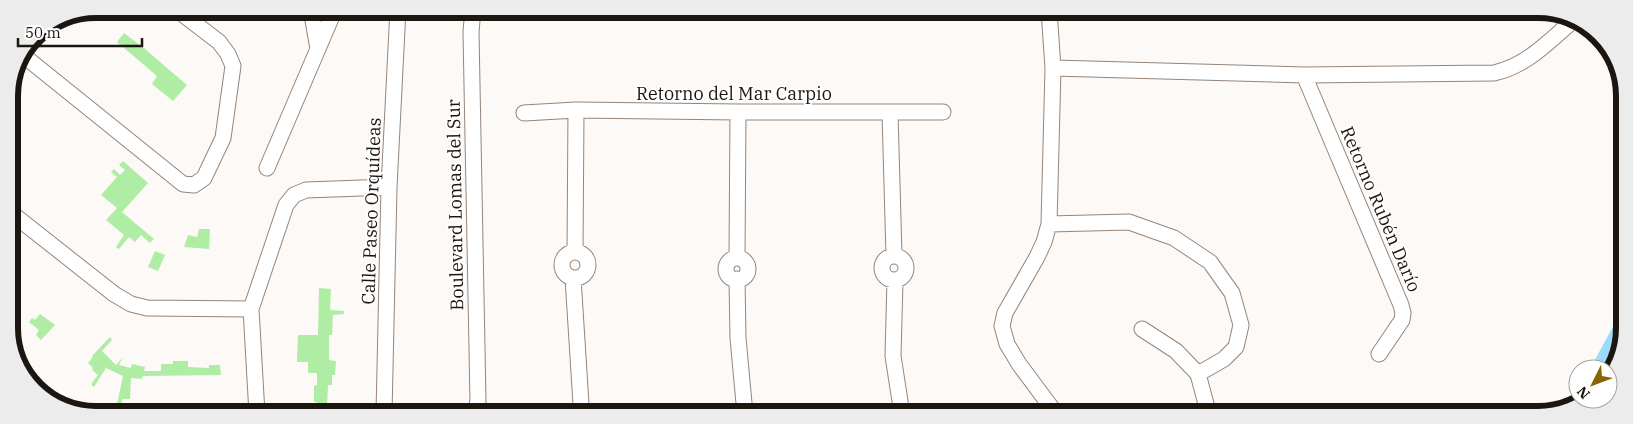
<svg xmlns="http://www.w3.org/2000/svg" width="1633" height="424" viewBox="0 0 1633 424" font-family="'IBM Plex Serif',serif">
<style>
.green{fill:#aeeda3}
.water{fill:#9cdcfa}
.lines{fill:none;stroke-linecap:round;stroke-linejoin:round}
.street-casing{stroke:#958579;stroke-width:17}
.street{stroke:#fff;stroke-width:15}
.labels{text-anchor:middle;dominant-baseline:central;stroke-width:4;stroke-linejoin:round;paint-order:stroke}
.street-label{font-size:18px;fill:#1c1611;stroke:#fff}
.rim{fill:none;stroke:#1c1611;stroke-width:6}
</style>
<rect width="100%" height="100%" fill="#fcf9f6"/>
<path class="green" d="M124,33L145,49L187,85L173,101L152,84L157,76L117,42Z
M123,161L148,183L122,212L154,239L150,243L141,235L135,242L129,237L119,249L116,247L124,235L106,220L117,208L101,195L117,177L111,172L114,169L120,175L125,170L119,165Z
M199,229H210L209,249L184,247L188,235L197,237Z
M155,251L165,255L158,271L148,267Z
M319,288L331,289L330,310L344,311V314L333,315L332,335H329V360L336,361L335,375H332V385H328L327,407L317,409V402H314V386L317,385V373H308V362H297L298,335H318Z
M40,314L55,325L41,340L36,335L39,330L29,322L32,318L35,320Z
M110,337L112,340L102,351L116,365L123,357L119,365L131,368L132,364L145,367L144,371H161V364H173V361H188V367L209,368V365H220L221,375L143,376L141,379L131,378L130,399H122L121,409H116L123,376L106,368L94,387L91,384L98,375L92,370L93,368L88,363L93,357L92,356Z"/>
<path class="water" d="M1623,308V346L1608,371V369H1590Z"/>
<g class="lines">
<g class="street-casing">
<path id="street" d="M311,9L318,49
M473,9L471,32L478,401L475,414
M1049,10L1053,68L1049,224L1044,242L1037,257L1005,313L1002,326L1007,344L1019,364L1057,415
M24,56L183,184L194,185L204,178L223,138L233,66L228,54L219,42L176,9
M1053,68L1304,75L1494,73C1525,66 1545,45 1568,25
M1304,75L1401,305L1403,313L1402,320L1379,354
M524,113L576,110L738,112H943
M890,113L894,256
M267,168L335,9
M10,212L114,294L131,304L147,308L251,309
M1049,224L1129,222L1174,238L1210,262L1232,293L1241,325L1236,347L1224,359L1198,374
M575,252L576,110
M562 265a13 13 0 1 1 26 0a13 13 0 1 1-26 0Z
M882 268a12 12 0 1 1 24 0a12 12 0 1 1-24 0Z
M737,258L738,112
M726 269a11 11 0 1 1 22 0a11 11 0 1 1-22 0Z
M573,278L581,404L583,414
M737,279L738,338L745,414
M895,280L893,356L902,414
M1142,329L1176,351L1198,374L1209,415
M257,414L251,309L286,205L294,195L306,190L389,187
M384,414L389,187L398,9"/>
</g>
<use href="#street" class="street"/>
</g>
<g class="labels">
<g class="street-label">
<text x="734" y="93">Retorno del Mar Carpio</text>
<text transform="translate(455 205) rotate(-91)">Boulevard Lomas del Sur</text>
<text transform="translate(1381 209) rotate(67)">Retorno Rubén Darío</text>
<text transform="translate(371 211) rotate(-88)">Calle Paseo Orquídeas</text>
</g>
</g>
<path d="M0 0H1633V424H0ZM96 18H1538A78 78 0 0 1 1616 96V328A78 78 0 0 1 1538 406H96A78 78 0 0 1 18 328V96A78 78 0 0 1 96 18Z" fill="#edecec" fill-rule="evenodd"/>
<path class="rim" d="M96 18H1538A78 78 0 0 1 1616 96V328A78 78 0 0 1 1538 406H96A78 78 0 0 1 18 328V96A78 78 0 0 1 96 18Z"/>
<g transform="translate(1593 384) rotate(228)"><circle r="24" fill="#ffffff" stroke="#a4a2a0"/>
<path d="M0-4L9 19L0 12L-9 19Z" fill="#886602"/>
<text y="-8" font-size="14" font-weight="bold" text-anchor="middle" fill="#1c1611">N</text>
</g>
<path d="M18 38v8h124v-8" fill="none" stroke="#1c1611" stroke-width="2.5"/>
<text x="25" y="38" font-size="15" fill="#1c1611" stroke="#ffffff" stroke-width="4" paint-order="stroke">50 m</text>
</svg>
